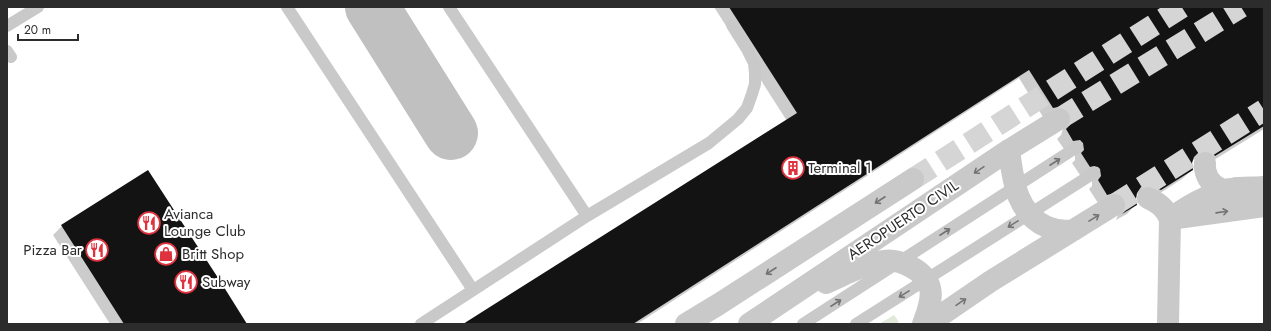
<svg xmlns="http://www.w3.org/2000/svg" width="1271" height="331" viewBox="0 0 1271 331" font-family="Jost,sans-serif">
<style>
.grass{fill:url(#grass-tufts)}
.shadow{fill:#0003}
.lines{fill:none;stroke-linecap:round;stroke-linejoin:round}
.taxiway{stroke:#c0c0c0;stroke-width:54}
.building{fill:#131313}
.minor-tunnel{stroke:#d5d5d5;stroke-width:22;stroke-dasharray:22 11;stroke-linecap:butt}
.tertiary-tunnel{stroke:#d5d5d5;stroke-width:22;stroke-dasharray:22 11;stroke-linecap:butt}
.service{stroke:#c9c9c9;stroke-width:12}
.minor{stroke:#c9c9c9;stroke-width:22}
.tertiary{stroke:#c9c9c9;stroke-width:22}
.oneway{stroke:#737373}
.labels{text-anchor:middle;dominant-baseline:central;stroke-width:4;stroke-linejoin:round;paint-order:stroke}
.poi-label{font-size:15px;fill:#2c2c2c;stroke:#fff;text-anchor:start}
.street-label{font-size:15px;fill:#2c2c2c;stroke:#fff}
</style>
<defs>
<pattern id="grass-tufts" width="24" height="20" patternUnits="userSpaceOnUse"><rect width="24" height="20" fill="#e2e9da"/><path d="M3 7l-1-3M5 7V3M7 7l1-3M15 17l-1-3M17 17v-4M19 17l1-3" fill="none" stroke="#c2c8bb"/></pattern>
</defs>
<rect width="100%" height="100%" fill="#fff"/>
<path class="grass" d="M894,315L899,322L896,324H879Z"/>
<path class="shadow" d="M714,7H1264V129L1206,165L1196,159L1192,160V170L1182,179L1151,199L1144,196L1138,194L1135,195L1136,204L1127,214L1116,220L1118,215L1098,203L1089,189L1092,186V179L1080,175L1072,163L1075,160V153L1064,149L1057,139L1061,135L1063,129L1043,117L1019,78L637,324H465L787,121Z
M62,226L246,324H110L53,235Z"/>
<g class="lines">
<path class="taxiway" d="M372,7L451,133"/>
</g>
<path class="building" d="M729,7H1264V126L1215,156L1212,152L1206,151L1199,152L1194,157L1192,163L1193,170L1161,190L1153,187L1147,186L1141,187L1137,193L1136,199L1137,205L1122,214L1125,211L1126,205L1124,198L1120,194L1114,193L1107,195L1098,180L1101,176L1100,169L1098,167L1094,166L1090,167L1081,153L1084,150L1083,143L1080,140L1073,141L1066,129L1070,125L1071,119L1069,112L1065,108L1059,107L1053,108L1029,70L633,324H463L797,113Z
M148,170L222,284L247,324H124L61,225Z"/>
<g class="lines">
<path class="minor-tunnel" d="M913,179L1182,7"/>
<path class="tertiary-tunnel" d="M1059,119L1241,7
M1114,205L1264,110"/>
<path class="service" d="M287,7L473,290
M449,7L587,216
M7,26L38,7
M7,51L11,57
M421,324L587,216L709,143L738,119L747,108L752,94L755,84V74L754,63L747,49L732,25
M803,324L1077,147
M856,324L1094,173"/>
<path class="minor" d="M1177,218L1264,206
M1170,219C1190,204 1213,191 1239,188C1247,187 1256,188 1264,187
M686,324L719,304L913,179
M1168,324L1170,219"/>
<path class="tertiary" d="M1009,150C1013,180 1016,213 1047,227C1057,231 1064,232 1074,230
M1205,163C1204,174 1210,185 1221,189C1226,190 1232,189 1237,188
M1148,198C1159,203 1165,208 1170,219
M826,283C844,275 864,264 883,261C900,258 926,271 930,288C933,300 927,313 923,324
M749,324L1009,150L1059,119
M928,324L991,281L1114,205"/>
</g>
<defs><path id="oneway-shaft" d="M-6 0H5M1.5-3L5.5 0L1.5 3" fill="none" stroke-width="1.6" stroke-linecap="round" stroke-linejoin="round"/></defs>
<g class="oneway">
<use href="#oneway-shaft" transform="translate(1055 162) rotate(-33)"/>
<use href="#oneway-shaft" transform="translate(979 170) rotate(146)"/>
<use href="#oneway-shaft" transform="translate(880 200) rotate(147)"/>
<use href="#oneway-shaft" transform="translate(1222 212) rotate(-8)"/>
<use href="#oneway-shaft" transform="translate(1094 218) rotate(-32)"/>
<use href="#oneway-shaft" transform="translate(1013 224) rotate(148)"/>
<use href="#oneway-shaft" transform="translate(945 232) rotate(-33)"/>
<use href="#oneway-shaft" transform="translate(771 271) rotate(147)"/>
<use href="#oneway-shaft" transform="translate(904 294) rotate(148)"/>
<use href="#oneway-shaft" transform="translate(961 302) rotate(-34)"/>
<use href="#oneway-shaft" transform="translate(836 303) rotate(-33)"/>
</g>
<defs>
<g id="building-ring" transform="scale(1.15)"><circle r="9.5" fill="#fff" stroke="#de333f" stroke-width="1.5"/><path d="M-4-6H4V6H1V3H-1V6H-4ZM-2.5-4.3h1.7v1.8h-1.7ZM.8-4.3h1.7v1.8H.8ZM-2.5-1h1.7V.8h-1.7ZM.8-1h1.7V.8H.8Z" fill="#de333f"/></g>
<g id="restaurant-ring" transform="scale(1.15)"><circle r="9.5" fill="#fff" stroke="#de333f" stroke-width="1.5"/><path d="M-5-6h1v4h1v-4h1v4h1v-4h1v5L-1.5 .5V6h-2V.5L-5-1ZM5-6V6H3V1.5H1.5Q1.5-4 5-6Z" fill="#de333f"/></g>
<g id="shop-ring" transform="scale(1.15)"><circle r="9.5" fill="#fff" stroke="#de333f" stroke-width="1.5"/><path d="M-5-2.5h2.3a2.7 3.5 0 0 1 5.4 0H5L5.5 6h-11ZM-1.5-2.5h3a1.5 2.3 0 0 0-3 0Z" fill="#de333f"/></g>
</defs>
<g fill-rule="evenodd">
<use href="#building-ring" x="793" y="168"/>
<use href="#restaurant-ring" x="149" y="223"/>
<use href="#restaurant-ring" x="97" y="250"/>
<use href="#shop-ring" x="166" y="254"/>
<use href="#restaurant-ring" x="186" y="282"/>
</g>
<g class="labels">
<g class="poi-label">
<text x="808" y="168">Terminal 1</text>
<text x="164" y="214">Avianca<tspan x="164" dy="17">Lounge Club</tspan></text>
<text x="82" y="250" text-anchor="end">Pizza Bar</text>
<text x="182" y="254">Britt Shop</text>
<text x="202" y="282">Subway</text>
</g>
<g class="street-label">
<text transform="translate(903 220) rotate(-34)">AEROPUERTO CIVIL</text>
</g>
</g>
<rect width="1271" height="331" fill="none" stroke="#2c2c2c" stroke-width="16"/>
<path d="M18 34v6h60v-6" fill="none" stroke="#2c2c2c" stroke-width="2"/>
<text x="24" y="34" font-size="12" fill="#2c2c2c" stroke="#ffffff" stroke-width="3" paint-order="stroke">20 m</text>
</svg>
